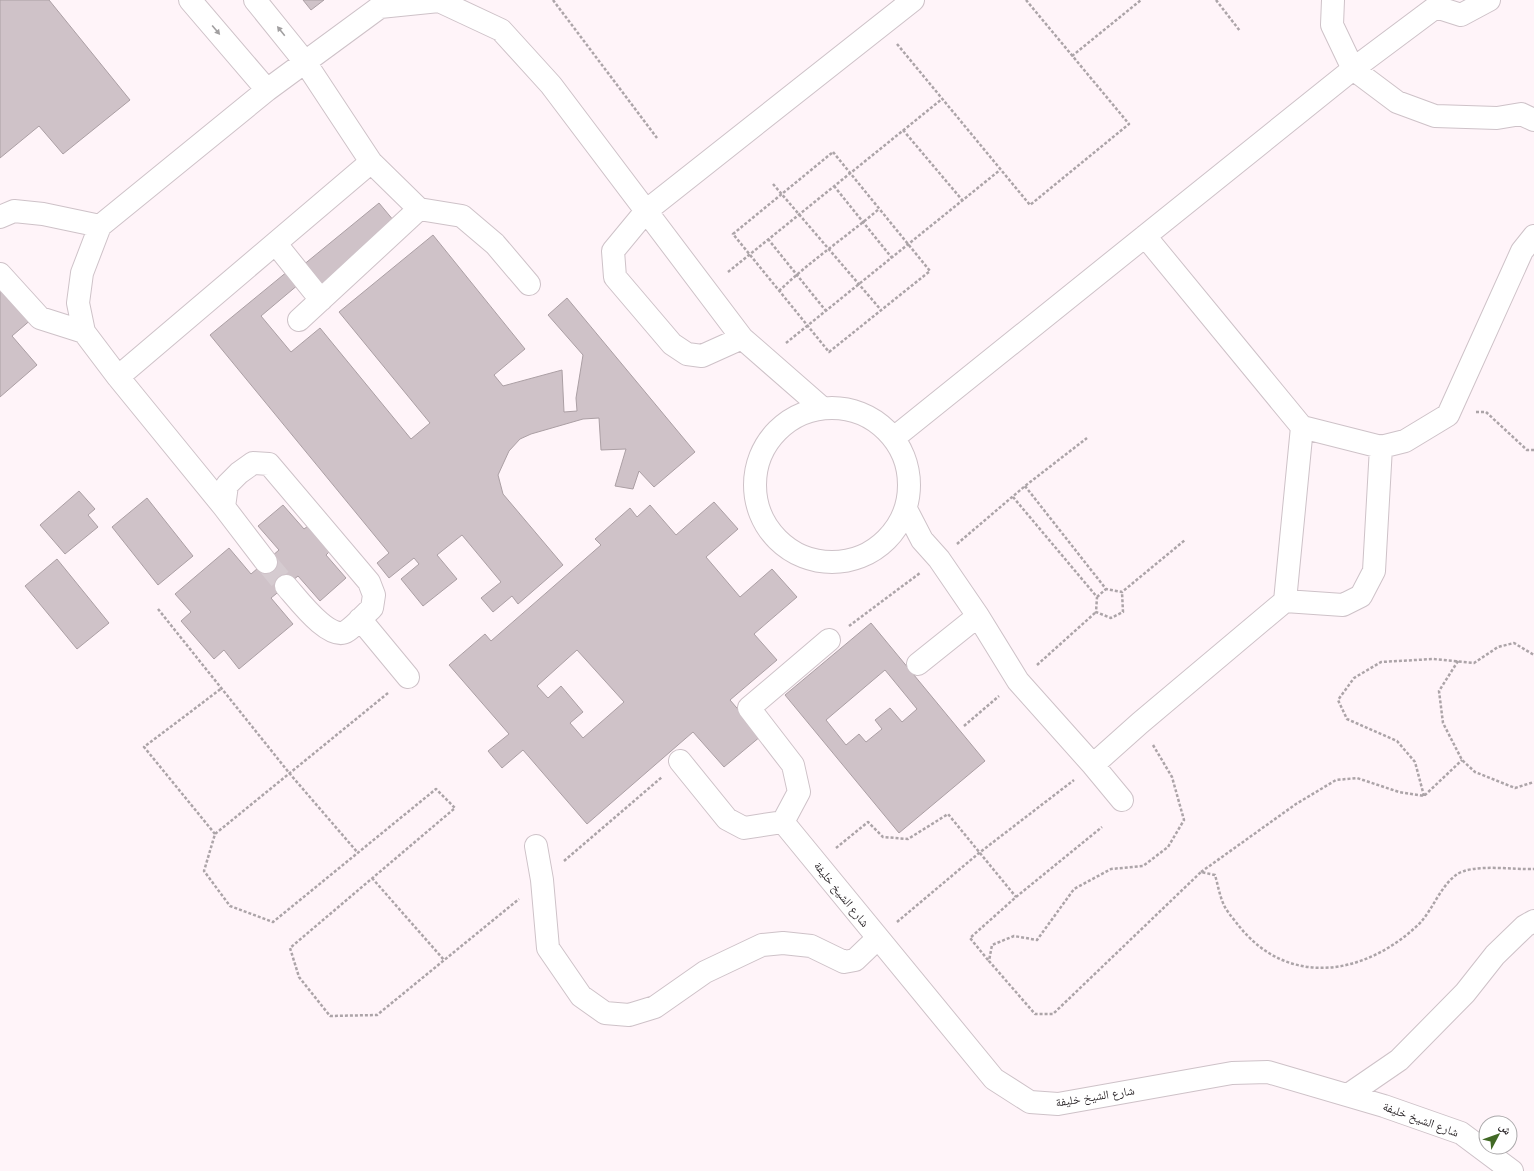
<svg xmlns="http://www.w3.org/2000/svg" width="1534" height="1171" viewBox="0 0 1534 1171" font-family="Montserrat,'Noto Naskh Arabic',sans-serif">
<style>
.building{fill:#cfc2c8;stroke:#ab9fa4;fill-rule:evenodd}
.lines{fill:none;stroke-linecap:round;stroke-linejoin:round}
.minor-tunnel{stroke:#d5cbd0;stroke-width:22;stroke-dasharray:22 11;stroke-linecap:butt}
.minor-casing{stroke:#cec2c8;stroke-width:24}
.path{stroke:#aca4a8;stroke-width:2.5;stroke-dasharray:3 2;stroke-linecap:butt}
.minor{stroke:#fff;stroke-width:22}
.oneway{fill:#a19fa0}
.labels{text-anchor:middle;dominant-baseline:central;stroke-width:3.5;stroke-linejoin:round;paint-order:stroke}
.street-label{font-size:12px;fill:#2e292c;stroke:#fff}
</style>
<rect width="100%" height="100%" fill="#fff4f9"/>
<path class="building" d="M0,0H49L130,100L63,154L39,126L0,158Z
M303,0H324L311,10Z
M379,203L399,227L322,290L302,266Z
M433,235L525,349L494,375L503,386L562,370L564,412L577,411L576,398L583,355L548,315L567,298L695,452L654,487L639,471L633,489L615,486L626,449L601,450L599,418L583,419L531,434L520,439L509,451L498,475L503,494L563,565L518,604L512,596L493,612L481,598L501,582L462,535L437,555L457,579L423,606L401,579L419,564L414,558L389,578L377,563L389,553L210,335L288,271L299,284L261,316L291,352L320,328L411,439L430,423L339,312Z
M5,286L33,318L12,336L37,365L0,397V291Z
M79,491L95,509L88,515L98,527L65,554L40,525Z
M147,498L193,556L158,585L112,527Z
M714,502L738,529L706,557L740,597L772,569L797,597L754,634L777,660L730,700L761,736L724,767L693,732L587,824L523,750L502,768L488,751L509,734L449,665L485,634L491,641L601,545L595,539L630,508L637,517L650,505L676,535ZM577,650L624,702L583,738L570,723L583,712L561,686L548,698L537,686Z
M283,505L304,529L308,526L330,551L326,555L346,578L320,601L298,576L271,598L293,624L239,669L224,650L214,659L181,621L191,612L175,594L229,548L251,574L279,550L258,526Z
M57,559L109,623L77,649L25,586Z
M871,623L985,761L899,833L785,695ZM885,670L917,709L902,722L890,708L875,720L882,729L866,742L859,734L846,745L826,720Z"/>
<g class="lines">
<path class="minor-tunnel" d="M266,562L286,586"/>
<g class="minor-casing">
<path id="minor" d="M190,0L267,90
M255,0L305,62L371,162L419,209
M1333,0L1332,25L1353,69L1397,102L1435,116L1497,118L1521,114L1534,120
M1436,7L1461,15L1489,0
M0,217L14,211L43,214L100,226
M1145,236L1302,427L1381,447L1405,441L1448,415L1522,251L1534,236
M276,244L321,300
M0,274L40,318L84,332
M299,320L419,209L462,216L495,244L529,284
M742,338L702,356L687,354L672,344L615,277L613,251L646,211L913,0
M118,377L371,162
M755 485a77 77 0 1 1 154 0a77 77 0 1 1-154 0Z
M895,437L1353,69L1436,7
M224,507L118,377L84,332L78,303L82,273L100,226L267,90L380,7L439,1L501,30L551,85L742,338L821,407
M907,511L922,540L939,559L978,616L918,664
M266,562L224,507L227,485L239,473L253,463L269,464L369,582L374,595L372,608C364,615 356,625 347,631C330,643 297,598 286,586
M1285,601L1343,605L1361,596L1374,571L1381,447
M978,616L1018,681L1093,765L1122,800
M360,619L408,677
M680,761L727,819L744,828L783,822L799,792L793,765L749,708L829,640
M1093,765L1140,723L1285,601L1302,427
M783,822L994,1079L1030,1102L1058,1104L1232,1073L1268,1072L1384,1106L1461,1133L1512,1171
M536,846L542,880L548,948L581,996L605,1013L629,1015L655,1007L705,972L762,945L783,943L811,946L844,962L855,960L878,938
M1348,1095L1399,1060L1465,993L1495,955L1525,926L1534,921"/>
</g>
<path class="path" d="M553,0L657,138
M1216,0L1240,31
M897,44L1030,205L1129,124L1026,0
M1072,56L1141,0
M903,130L963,201
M833,152L930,271L829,352L733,234Z
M773,184L881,310
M834,186L892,258
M768,239L826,311
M728,272L942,99
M779,291C810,261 846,237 879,209
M786,343L1000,170
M1476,412H1486L1527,450H1534
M1025,486L1106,589L1122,592L1185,540
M1013,497L1097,597L1096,612L1111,618L1123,612L1122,592
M957,544L1025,486L1087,438
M1097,597L1106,589
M158,609L290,774L358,853
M849,626L920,573
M1458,661L1439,691L1443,723L1462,760L1475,772L1515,788L1534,782
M1037,665L1096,612
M388,693L215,834L204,871L230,906L273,922L436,789L455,808L290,948L299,977L330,1016L377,1015L519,899
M964,726L999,696
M1153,745L1172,777L1184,820L1168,847L1143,866L1111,869L1074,889L1037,940L1014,936L992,945L989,961L1035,1014H1053L1201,872L1215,875C1218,885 1220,899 1226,909C1230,915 1235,921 1239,926C1289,989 1367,975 1420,923C1433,909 1440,887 1456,875C1472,863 1514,870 1534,869
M1424,796L1415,762L1397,741L1347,719L1338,700L1354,678L1381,662L1433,659L1474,663L1498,647L1514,643L1534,655
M215,834L144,747L222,688
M836,848L868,822L883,837L908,839L948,814L1016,897
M564,861L662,777
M1201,872L1296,804L1336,780L1357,778L1399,792L1424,796L1462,760
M372,878L444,960
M897,922L979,853L1074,780
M988,960L970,938L1016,897L1102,827"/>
<use href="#minor" class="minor"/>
</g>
<defs><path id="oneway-solid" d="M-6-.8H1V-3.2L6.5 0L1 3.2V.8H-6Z"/></defs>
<g class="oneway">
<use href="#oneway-solid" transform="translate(216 30) rotate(50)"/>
<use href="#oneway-solid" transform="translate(281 31) rotate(-129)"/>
</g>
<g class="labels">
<g class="street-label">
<text transform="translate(842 894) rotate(51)">شارع الشيخ خليفة</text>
<text transform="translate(1095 1096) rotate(-9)">شارع الشيخ خليفة</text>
<text transform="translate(1421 1119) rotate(20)">شارع الشيخ خليفة</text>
</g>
</g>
<g transform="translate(1498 1135) rotate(49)"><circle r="19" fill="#ffffff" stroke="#aba9ab"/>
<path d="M0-3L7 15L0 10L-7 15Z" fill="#416925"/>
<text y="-6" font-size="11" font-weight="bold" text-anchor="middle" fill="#2e292c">ش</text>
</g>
</svg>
